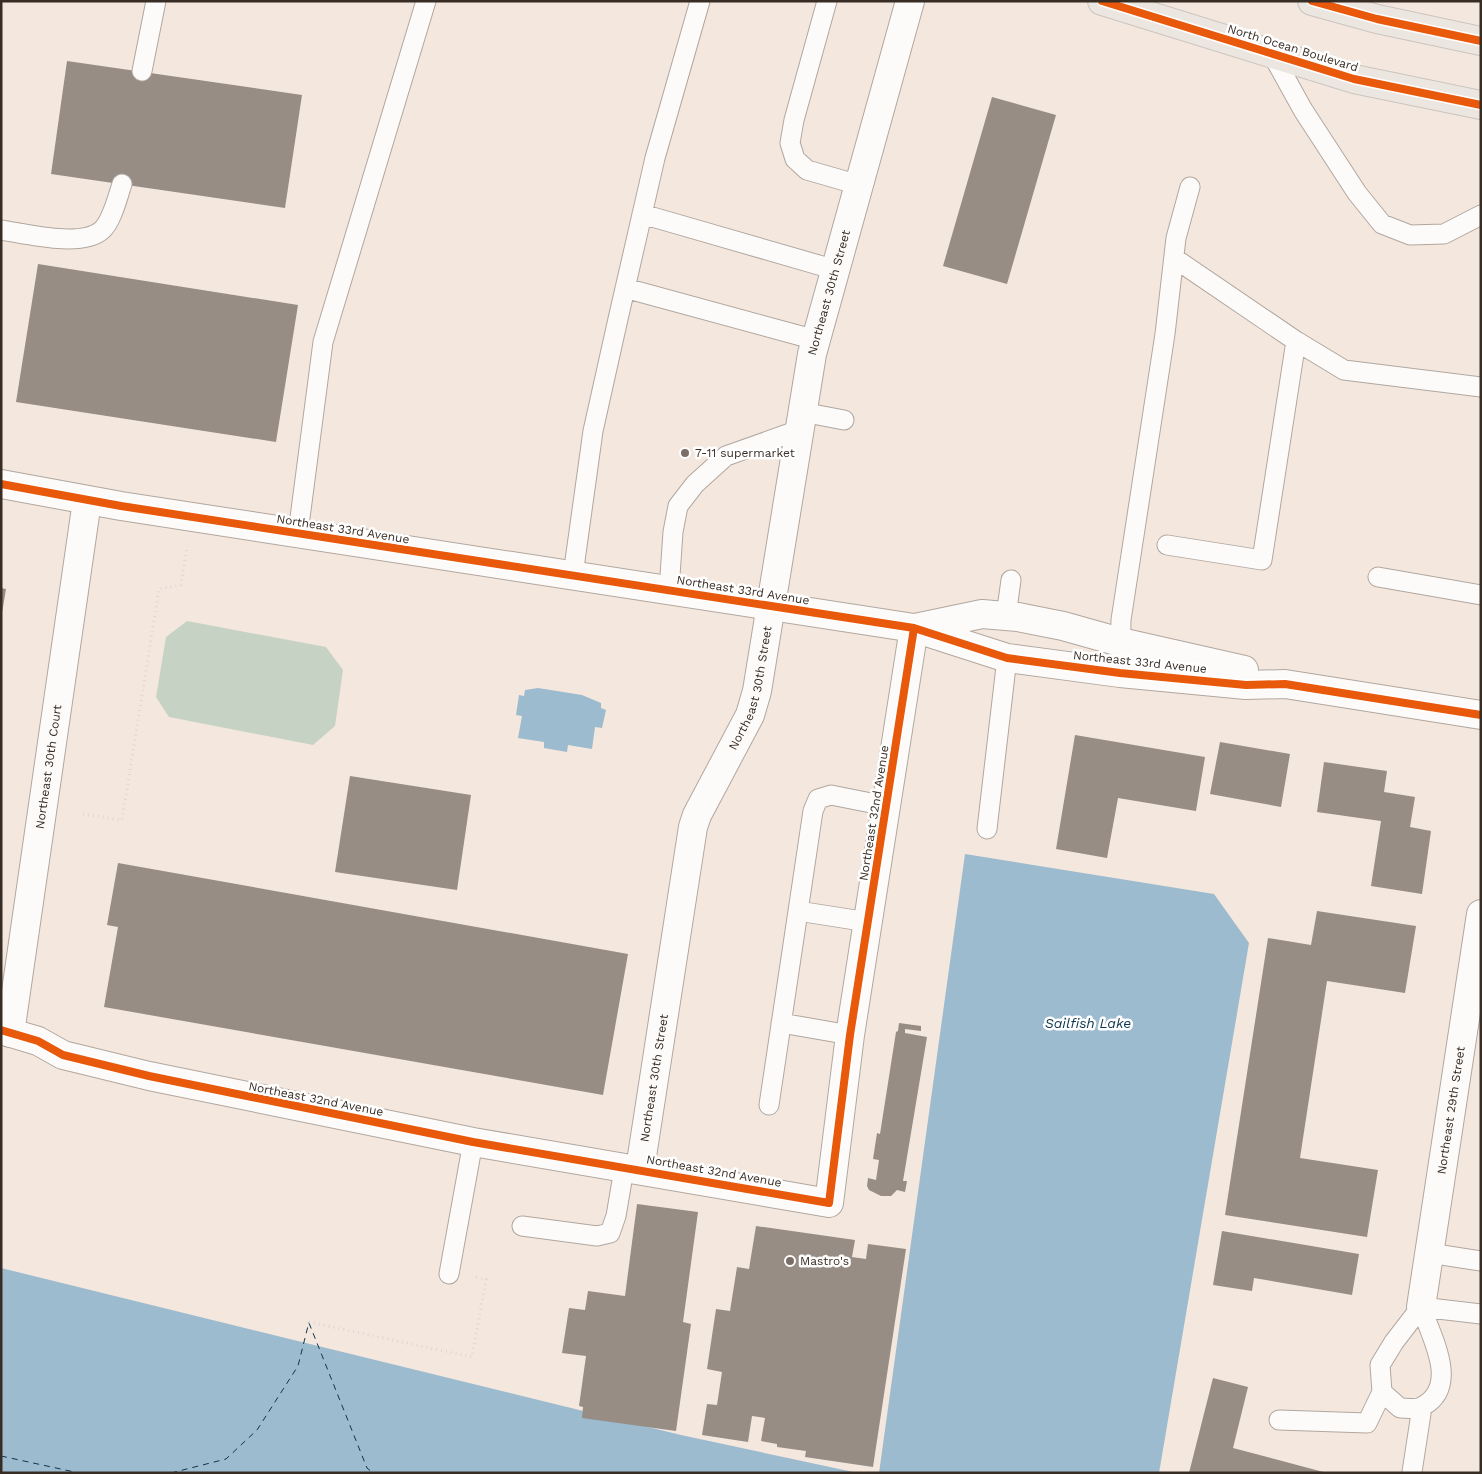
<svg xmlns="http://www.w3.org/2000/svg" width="1482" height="1474" viewBox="0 0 1482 1474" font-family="'Work Sans',sans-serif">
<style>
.green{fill:#c6d3c4}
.water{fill:#9cbbcf}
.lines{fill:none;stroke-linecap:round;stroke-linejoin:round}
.ferry{stroke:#0d364e;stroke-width:1;stroke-dasharray:6 5;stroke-linecap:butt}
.building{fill:#978d85}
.lane-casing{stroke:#b1a79f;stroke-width:21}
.street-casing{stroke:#b1a79f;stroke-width:30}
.primary-casing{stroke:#cbc4bf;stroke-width:30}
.path{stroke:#dcd8d5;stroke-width:3;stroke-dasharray:1 4;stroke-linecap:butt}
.lane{stroke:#fdfbfa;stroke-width:19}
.street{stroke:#fdfbfa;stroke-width:28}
.primary{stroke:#ece6e1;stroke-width:28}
.cycleway-casing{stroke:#fff;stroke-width:11}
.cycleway{stroke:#e8590c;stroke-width:8}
.poi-dot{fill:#7a6e66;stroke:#fff;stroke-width:2}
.labels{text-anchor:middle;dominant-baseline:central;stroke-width:5;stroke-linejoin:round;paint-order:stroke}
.street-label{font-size:12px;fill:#382d25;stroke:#fff}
.poi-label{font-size:12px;fill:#382d25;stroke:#fff;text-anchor:start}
.water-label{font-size:14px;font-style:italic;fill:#0d364e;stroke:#fff}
</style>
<rect width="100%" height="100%" fill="#f4e7de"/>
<path class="green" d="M187,621L326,647L343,670L335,726L313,745L169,717L156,697L166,637Z"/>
<path class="water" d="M538,688L582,695L601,703V708L606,710L602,728L595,727L592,749L568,745L567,752L544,748V742L518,738L522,716L516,715L519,695L524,696L525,690Z
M965,854L1214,894L1249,943L1159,1473H879Z
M1,1268L681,1435L858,1473H1Z"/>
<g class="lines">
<path class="ferry" d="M309,1323L367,1468L373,1473
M1,1456L79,1473
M171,1473L226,1459L257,1430L298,1366L309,1322"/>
</g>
<path class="building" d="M67,61L302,95L285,208L51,174Z
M992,97L1056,115L1007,284L943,266Z
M38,264L298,305L276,442L16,402Z
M1,588L6,589L2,613L1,612Z
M1075,735L1205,757L1196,811L1118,798L1107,858L1056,849Z
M1220,742L1290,754L1281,807L1210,794Z
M1324,762L1387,771L1384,792L1415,797L1410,827L1431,831L1422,894L1371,886L1381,821L1317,812Z
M350,776L471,795L457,890L335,872Z
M118,863L628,954L603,1095L104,1007L118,927L107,925Z
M1317,911L1416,926L1405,993L1327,981L1300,1158L1378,1170L1367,1237L1225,1215L1268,938L1311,945Z
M899,1023L921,1026V1031L905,1029V1033L927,1037L903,1181H907L905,1192L897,1190L891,1196H881L869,1190L867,1186L868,1178L876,1180L879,1160L873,1159L877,1133L880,1134L896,1032L898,1031Z
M637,1204L698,1212L683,1322L691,1324L676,1431L582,1418L583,1407L579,1406L586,1356L562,1353L569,1308L585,1310L588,1291L625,1296Z
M756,1226L855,1240L852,1257L866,1259L868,1244L906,1249L873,1467L805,1457L806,1451L777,1447V1444L761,1441L765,1418L752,1416L748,1442L702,1435L707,1404L717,1405L722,1372L707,1369L716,1309L730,1311L737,1267L749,1269Z
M1222,1231L1359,1254L1352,1295L1254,1278L1252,1291L1213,1285Z
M1213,1378L1248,1387L1233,1448L1327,1473H1189Z"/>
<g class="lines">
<g class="lane-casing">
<path id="lane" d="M827,1L794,120L790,143L795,159L807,170L859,185
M1272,54L1303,110L1357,193L1382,224L1410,235L1444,234L1481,215
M142,71L156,1
M642,214L836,270
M1,230C27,234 82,248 102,230C112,221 118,196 122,184
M625,288L816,340
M1296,341L1344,370L1481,387
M802,412L844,420
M298,533L323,342L426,1
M1167,545L1262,560L1296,341L1174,258
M573,575L593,431L618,319L655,158L700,1
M1378,577L1481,595
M669,590L673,532L678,506L695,484L726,456L799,430
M1006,616L1011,580
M1120,673L1121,620L1165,334L1176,238L1190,187
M987,829L1007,658
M798,911L868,922
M781,1023L850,1035
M769,1105L813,811L818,799L831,795L886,806
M522,1226L597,1236L610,1233L616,1216L624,1169
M1429,1253L1481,1261
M449,1274L473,1142
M1421,1307C1431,1336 1460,1386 1423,1406C1418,1410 1407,1408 1400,1408L1382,1392L1380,1365L1394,1342Z
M1421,1307L1481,1314
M1279,1420L1367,1423L1382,1392
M1412,1472L1422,1407"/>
</g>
<g class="street-casing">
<g id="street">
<path d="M1,484L121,506L914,628L1007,658L1120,673L1246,685L1285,684L1481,715"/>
<path d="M915,628L982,614L1018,617L1063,626L1120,642L1244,670"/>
<path d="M1,1030L38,1041L63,1055L149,1076L473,1142L829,1203L850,1035L914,628"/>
<path id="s1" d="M10,1033L87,501"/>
<path id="s2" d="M640,1169L693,827L697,815L750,715L757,691L812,354L910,1"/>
<path id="s3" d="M1421,1307L1481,914"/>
</g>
</g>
<g class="primary-casing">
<path id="primary" d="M1102,1L1354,79L1481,105
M1312,1L1377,19L1481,41"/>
</g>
<path class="path" d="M83,814L122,820L159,589L181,585L187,546
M309,1322L472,1357L486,1279L474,1277"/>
<use href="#lane" class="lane"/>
<use href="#street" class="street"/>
<use href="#primary" class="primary"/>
<g class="cycleway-casing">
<path id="cycleway" d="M1102,1L1354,79L1481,105
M1312,1L1377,19L1481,41
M1,484L121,506L914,628L1007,658L1120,673L1246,685L1285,684L1481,715
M1,1030L38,1041L63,1055L149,1076L473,1142L829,1203L850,1035L914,628"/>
</g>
<use href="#cycleway" class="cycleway"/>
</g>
<g class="poi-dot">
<circle cx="685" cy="453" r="5"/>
<circle cx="790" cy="1261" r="5"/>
</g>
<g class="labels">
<g class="street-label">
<text transform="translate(1293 48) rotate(17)">North Ocean Boulevard</text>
<text stroke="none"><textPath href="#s2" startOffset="902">Northeast 30th Street</textPath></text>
<text transform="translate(343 529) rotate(9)">Northeast 33rd Avenue</text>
<text transform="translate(743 590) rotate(9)">Northeast 33rd Avenue</text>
<text transform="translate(1140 662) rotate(6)">Northeast 33rd Avenue</text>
<text stroke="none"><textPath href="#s2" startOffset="498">Northeast 30th Street</textPath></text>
<text stroke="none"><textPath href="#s1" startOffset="269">Northeast 30th Court</textPath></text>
<text transform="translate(874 813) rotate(-81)">Northeast 32nd Avenue</text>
<text stroke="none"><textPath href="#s2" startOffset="92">Northeast 30th Street</textPath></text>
<text transform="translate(316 1099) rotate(11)">Northeast 32nd Avenue</text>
<text stroke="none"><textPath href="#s3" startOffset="199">Northeast 29th Street</textPath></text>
<text transform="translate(714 1171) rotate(10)">Northeast 32nd Avenue</text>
</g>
<g class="poi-label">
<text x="695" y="453">7-11 supermarket</text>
<text x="800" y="1261">Mastro's</text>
</g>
<g class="water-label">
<text x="1088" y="1023">Sailfish Lake</text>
</g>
</g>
<rect width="1482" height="1474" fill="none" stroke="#382d25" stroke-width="5"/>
</svg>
